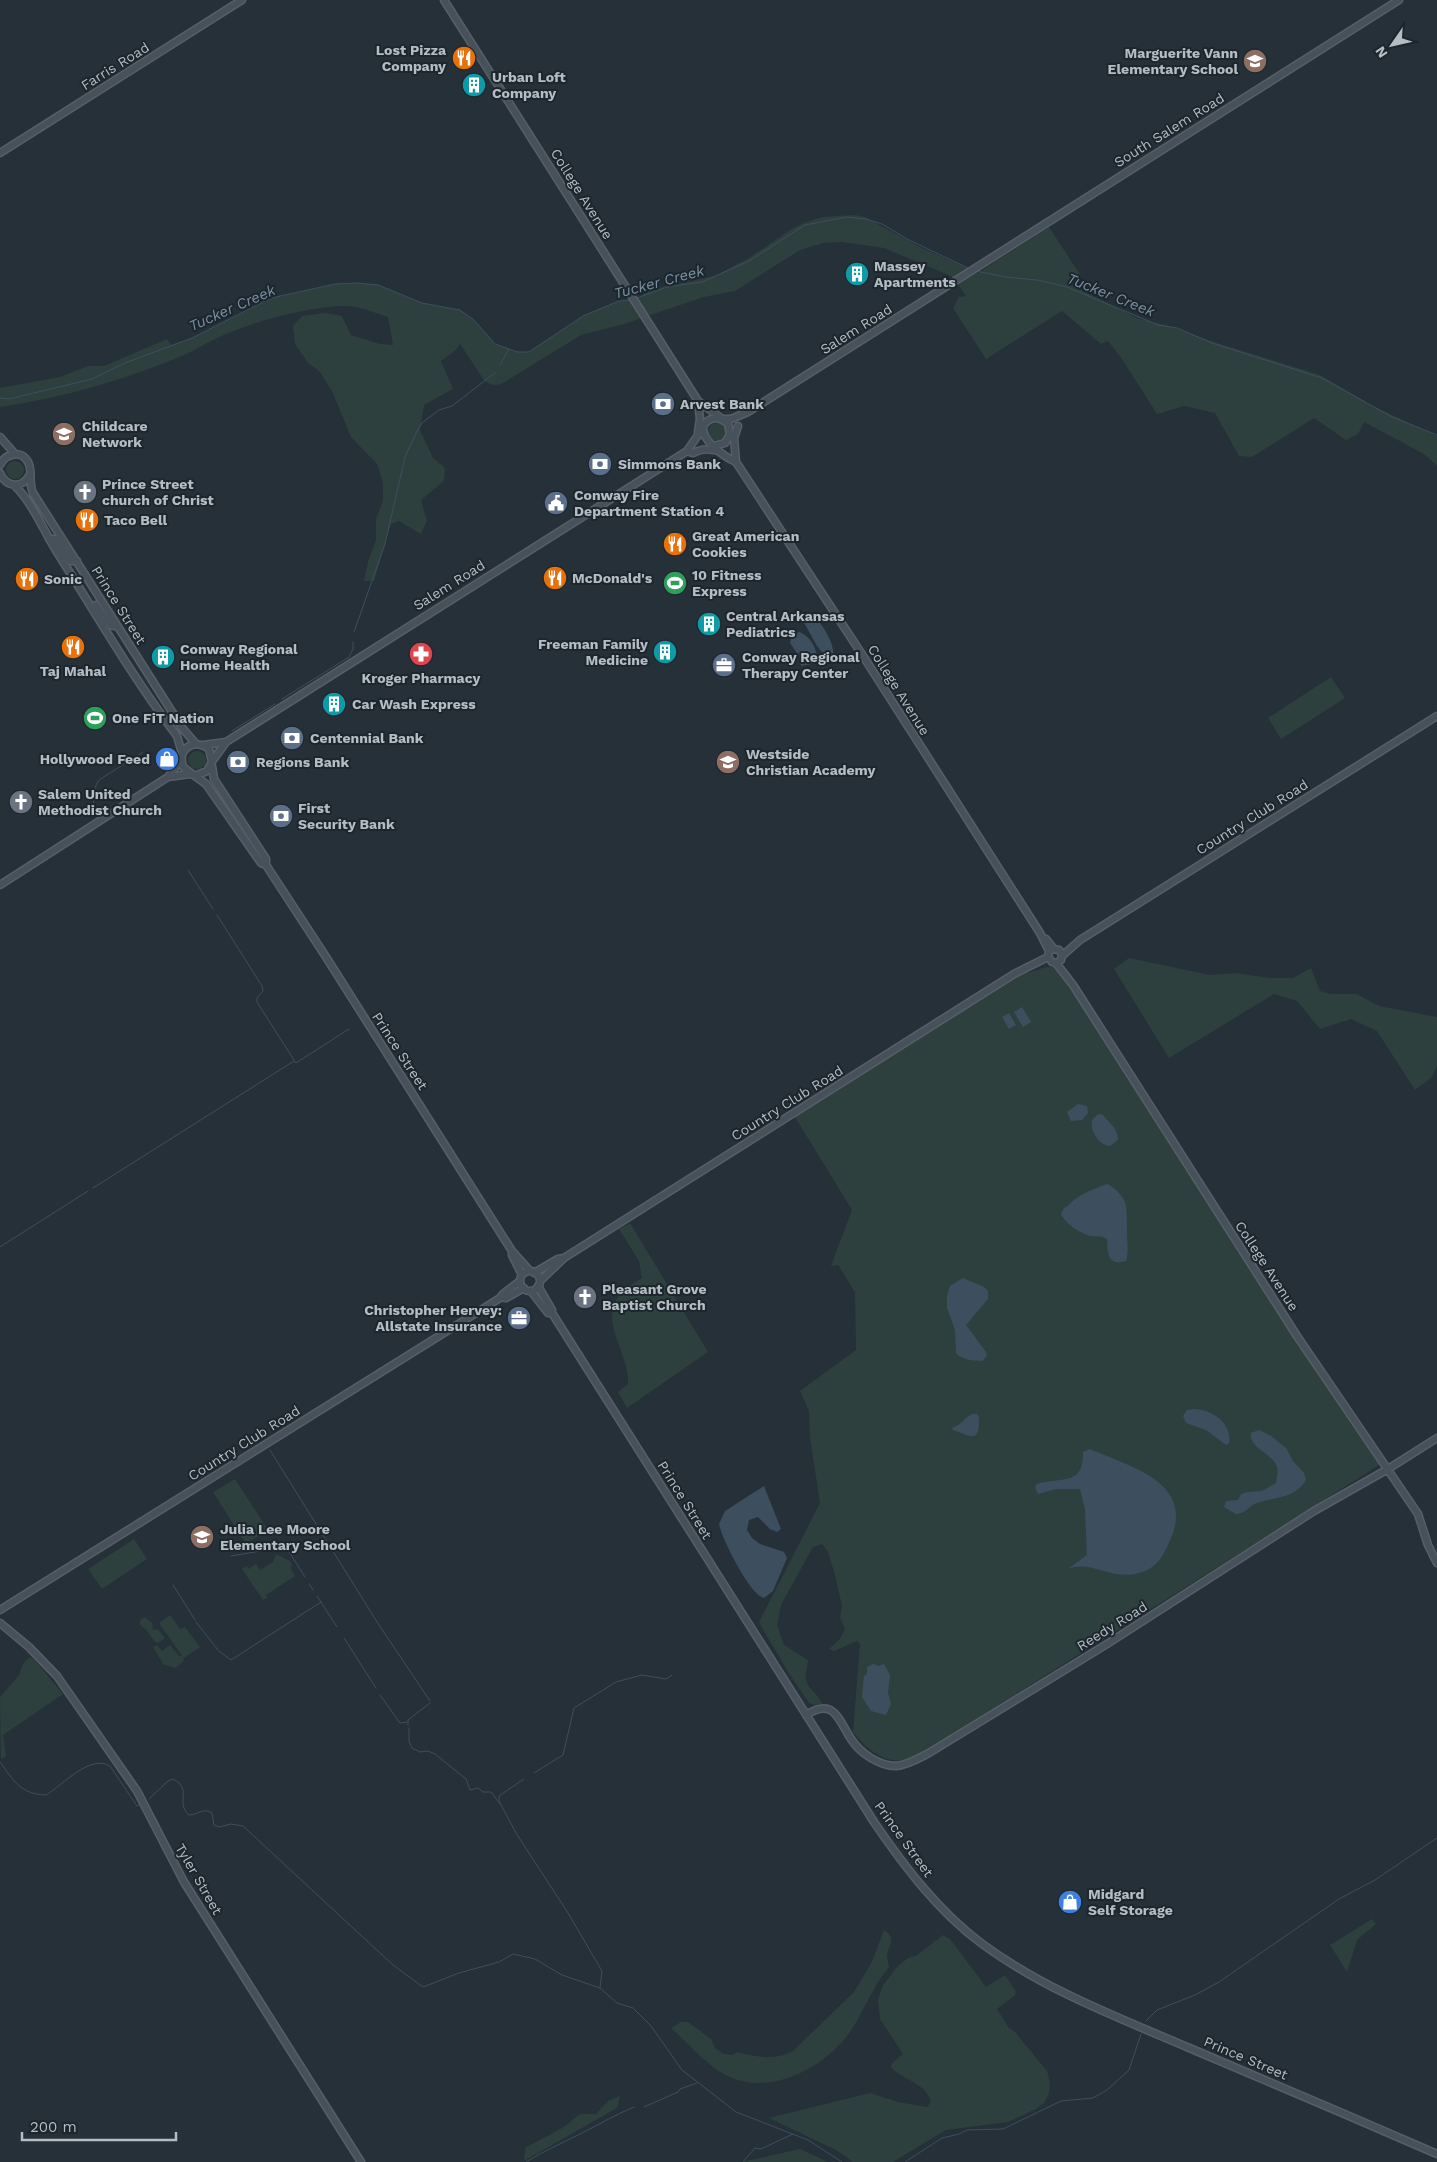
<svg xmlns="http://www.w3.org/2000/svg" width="1437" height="2162" viewBox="0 0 1437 2162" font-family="'Work Sans',sans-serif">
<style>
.green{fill:#2d403e}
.water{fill:#3d4f5f}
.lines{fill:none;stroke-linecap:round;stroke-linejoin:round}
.stream{stroke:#3d4f5f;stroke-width:1}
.secondary-casing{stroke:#575f66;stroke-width:9}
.secondary{stroke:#47515b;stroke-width:6}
.labels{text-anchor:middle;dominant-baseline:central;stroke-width:4;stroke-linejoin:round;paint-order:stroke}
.poi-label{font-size:14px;font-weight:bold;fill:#b4bcc4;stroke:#1e262d;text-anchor:start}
.street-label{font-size:14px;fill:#b4bcc4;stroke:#1e262d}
.water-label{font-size:15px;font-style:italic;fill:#7890a4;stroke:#1e262d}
</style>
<rect width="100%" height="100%" fill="#253038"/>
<path class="green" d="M855,215L865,217L918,246L978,273L1049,227L1081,276L1069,284L1139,319L1166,325L1220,344L1320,375L1373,406L1437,436V466L1424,454L1364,422L1358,434L1346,440L1314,418L1252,457L1239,456L1215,413L1184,406L1157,414L1120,356L1108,341L1101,344L1062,311L986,359L953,308L959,297L966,296L953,277L884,248L842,242L823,243L800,250L735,291L704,297L624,324L581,335L503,383C495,386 491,386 484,380L460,344L456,350L441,361L453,389L424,405L420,430L433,458L445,468L444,481L421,500L427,521L421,534L399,521L391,524L374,581H364L368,562L376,540V519L383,501V483L377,464L351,437L332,391L319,371L308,363L295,344L293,326L302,316L325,313L342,316L351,335L380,344L393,345L388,317C373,312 357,305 340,306C306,308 258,320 226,334C211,340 197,349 182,356C124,380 63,398 0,407V388L60,377L88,366H104L167,339L171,345L192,338L271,298L335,284L357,283L378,285L422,303L460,310L474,320L495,344L518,352H528L583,316L599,309L619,301H626L640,297L649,290L715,276L749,258L793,228L804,223L822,217Z
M708 432a9 9 0 1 1 18 0a9 9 0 1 1-18 0Z
M6 470a9 9 0 1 1 18 0a9 9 0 1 1-18 0Z
M1331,677L1345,698L1281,739L1268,718Z
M188 760a9 9 0 1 1 18 0a9 9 0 1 1-18 0Z
M1129,958L1210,975L1236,973L1270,978H1293L1311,968L1320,991L1331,994H1357L1379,1006L1437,1017V1066L1432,1077L1415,1090L1377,1031L1351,1019L1320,1029L1297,1001L1274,994L1169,1058L1114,969Z
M1046,967H1054L1064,979L1381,1464L927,1750C921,1753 915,1757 909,1759C887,1766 866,1749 853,1732L860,1644L857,1641L834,1651L829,1649L840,1639L845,1629L840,1618L842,1606L835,1575L828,1552L822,1544L813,1547L781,1605L777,1625L784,1645L808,1660C808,1667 804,1673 806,1680C809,1691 820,1695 822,1704L815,1705L809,1703L788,1672L759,1622L820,1503L810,1437L809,1411L800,1391L856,1350L855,1292L838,1265L831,1266L852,1210L795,1117L1018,976Z
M630,1223L708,1352L627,1408L618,1392L628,1384C630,1352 595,1320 623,1291C628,1286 636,1282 642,1278L639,1261L619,1229Z
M235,1479L268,1530L246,1544L213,1492Z
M134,1539L147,1559L102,1589L88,1569Z
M276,1554L290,1561L292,1564L291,1569L295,1576L266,1595L267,1598L263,1600L242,1569L247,1566L249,1569L256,1564L260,1570L273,1562Z
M170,1615L180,1629L185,1627L200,1647L184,1658L183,1662L175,1668L163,1664L153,1647L157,1645L162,1651L170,1645L179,1656H182L159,1623Z
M145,1617L152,1623L153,1630L158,1629L165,1638L158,1643L155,1642L147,1631L140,1625V1620Z
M29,1658H33L63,1694L3,1735L6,1756L1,1759L0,1697L19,1675L23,1664Z
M1372,1919L1376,1924L1357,1940L1347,1972L1330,1945Z
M884,1930C898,1938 887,1946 887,1958C887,1958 889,1966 889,1967C873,1986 864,2011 850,2032C825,2067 773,2096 730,2077C710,2069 688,2043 671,2028L681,2022H688L711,2039L715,2048L724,2054L732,2055L737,2052C758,2057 773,2061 793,2051L854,1992L872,1962Z
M943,1935L950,1939L986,1987L1005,1975L1016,1992L1015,1995L997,2009L1009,2028L1015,2032L1047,2071L1050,2082L1049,2093L1044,2103L1036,2109L1008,2122L946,2130L893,2162H853L838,2151L769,2118L870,2093L898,2102L927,2107L931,2102C926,2082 903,2081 891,2067L892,2063L903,2054L880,2019L878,2000L882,1987L897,1967L908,1958L916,1956Z
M620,2096L617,2108L524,2161L525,2148L564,2127L580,2114H596L608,2101Z
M800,2149L828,2162H742Z"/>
<path class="water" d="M805,613H810C820,619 836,645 833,656H825L817,646L802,619Z
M799,632C810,635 820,652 816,663L801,666L799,656L790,643L792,636Z
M1022,1007L1031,1022L1023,1027L1014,1012Z
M1009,1013L1016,1025L1009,1029L1002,1017Z
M1078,1104L1087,1106L1088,1113L1082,1120L1071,1121L1067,1112Z
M1102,1114C1109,1123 1118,1128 1118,1140L1110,1146C1099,1145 1090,1131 1092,1120L1097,1115Z
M1108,1184C1131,1200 1126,1208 1127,1233C1127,1243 1129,1251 1126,1261C1107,1266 1108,1254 1107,1239C1101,1235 1097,1237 1091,1236C1081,1234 1065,1223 1061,1214L1064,1208C1071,1205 1071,1201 1077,1198C1085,1192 1098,1187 1108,1184Z
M963,1278L984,1287L988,1291V1299L966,1325L986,1352L987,1356L982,1361L969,1360L959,1356L956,1353L955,1330L947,1308V1296L950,1286Z
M1194,1409C1212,1410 1232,1422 1229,1443L1226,1445L1206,1430L1186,1423L1183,1416L1187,1410Z
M972,1414H977L979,1417C980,1446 969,1435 953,1430L952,1428C964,1423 963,1419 972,1414Z
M1259,1430L1271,1436L1286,1448L1293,1461L1304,1473L1306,1480C1293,1500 1276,1496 1257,1503C1248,1506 1248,1513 1236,1514L1224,1507L1226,1501L1238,1500L1241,1494L1248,1492L1262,1491L1276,1483C1277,1478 1278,1472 1277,1467C1273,1453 1248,1448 1251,1433Z
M1090,1449C1133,1468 1199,1483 1168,1545C1160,1561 1154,1570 1135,1574C1109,1579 1091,1560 1068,1569L1087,1555L1085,1509L1080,1489H1056L1038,1494L1035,1487L1037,1484C1061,1476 1084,1487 1083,1452Z
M764,1486L781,1529L777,1532L770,1529L758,1517L749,1520L747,1530L752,1538L760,1544L784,1552L787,1558L773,1591L764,1598C750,1595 722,1539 719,1524L725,1511Z
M873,1664L879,1666L884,1664L890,1675L888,1693L891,1704L886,1715L871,1711L862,1697L864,1676L867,1674V1667Z"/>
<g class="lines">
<path class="stream" d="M976,271L1006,277L1037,280L1067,287L1158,325L1177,328L1212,343L1322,378L1392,417L1437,435
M637,298L667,287L702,282L749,261L805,225L847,217L866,219L882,224L907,239L970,269
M500,365L509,349
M0,398L9,399L92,379L125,363L192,338L271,298L335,284L357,283L378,285L422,303L460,310L474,320L495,344L518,352H529L583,316L619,301L631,300
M354,632L385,544L405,457L417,431L422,423L439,410L452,406L496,372
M282,699L349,657L353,649V642
M232,731L275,704
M92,814L96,785L99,780L143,752
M188,870L213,909
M217,915L262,986L263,991L257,998V1002L294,1060
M93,1188L294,1061L296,1063L349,1029
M0,1247L88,1191
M270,1450L377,1622L430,1701
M284,1544L305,1577
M231,1556L285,1547
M309,1584L313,1590
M173,1585L195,1620
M317,1596L337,1627
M196,1622L218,1650
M344,1638L376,1688
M219,1651L231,1660L321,1602
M380,1695L400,1723L407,1722
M408,1725V1720L430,1703
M409,1728V1741L412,1748L420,1752L428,1751L435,1754L466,1779L470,1790L478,1788L483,1792H491L500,1804
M0,1762C14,1781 20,1794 46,1795C64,1784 90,1754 110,1766L137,1806L139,1805
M534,1773L563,1755L574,1708L616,1682L642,1675L666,1679L672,1675
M524,1779L499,1796V1801L516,1833L568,1913L602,1971L600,1988
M149,1799L168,1781L173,1779C193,1789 175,1803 189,1815C198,1815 203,1807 212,1813L214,1825L219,1827L231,1824L243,1826L393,1965L423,1987L459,1973L499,1962L513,1954L535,1959L562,1975L600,1988L617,2003L633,2008L651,2026L682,2070L736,2112L808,2140L842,2162
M1146,2021L1157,2010L1195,1995L1219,1982L1339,1899L1375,1880L1437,1838
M644,2107L678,2092L680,2089L697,2083
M526,2162C542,2152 560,2144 578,2135C597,2126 614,2115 634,2107
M743,2162L755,2148L761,2149L793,2134
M905,2162L942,2138L959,2134L967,2130L1003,2129L1061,2101L1093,2098L1107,2090L1129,2070L1141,2034"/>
<g class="secondary-casing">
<path id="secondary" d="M444,0L698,401L721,418
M0,153L242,0
M698,401L700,419L698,432
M723,419H731L748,412L1399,0
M0,437L15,454
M714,446L725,443L730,435L728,423L718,418C712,418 707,420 704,425C698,439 725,457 736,462L865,659L1040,933L1049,951
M687,451L693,453C703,448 709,449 719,451
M736,462L734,438L738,426
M0,465C5,454 21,449 28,462C33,470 28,482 33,493L183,729L196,744
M0,473C6,487 21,489 29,476
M14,485C33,503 43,530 57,552C96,614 133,678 177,736L182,753
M49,539H56L64,548
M53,545L60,548L70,561H77
M96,605L110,625L118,627
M204,745L226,742
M213,760L226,742L687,451L703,428
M212,766L214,779L266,859V865
M195,776L207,771L212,762L209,749C194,737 175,750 184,768L206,784L261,863L266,865L326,957L512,1251L530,1271
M168,777L181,760
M0,885L168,777L190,774
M1046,939L1054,949L1059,950L1062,954L1061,960L1056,963L1052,962L1048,957L1049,951L1054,949
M1062,956L1080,940L1437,716
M1056,963L1073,985L1297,1336L1418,1514L1428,1545L1437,1563
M512,1251V1255L522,1275
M520 1281a10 10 0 1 1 20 0a10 10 0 1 1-20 0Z
M534,1273L558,1259L564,1258
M540,1281L564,1258L1014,974L1048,957
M538,1286L552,1310V1313L874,1822C904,1866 938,1911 981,1943C1043,1989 1117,2017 1187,2047C1270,2082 1354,2118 1437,2154
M531,1291L548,1313H552
M501,1297L506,1298L524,1288
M0,1610L500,1298L503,1294L520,1281
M0,1623L29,1647L57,1676L137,1791L184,1882L361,2162
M806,1715C834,1697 838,1719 851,1739C860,1753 879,1766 896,1766C908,1765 919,1758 929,1753L1107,1644L1314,1511L1388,1469L1437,1438"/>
</g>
<use href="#secondary" class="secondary"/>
</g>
<defs>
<g id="restaurant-disc" transform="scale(1.25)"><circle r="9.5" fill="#e8710a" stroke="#1e262d"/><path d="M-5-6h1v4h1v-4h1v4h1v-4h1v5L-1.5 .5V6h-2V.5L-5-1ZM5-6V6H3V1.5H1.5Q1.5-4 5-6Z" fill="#fff"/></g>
<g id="school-disc" transform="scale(1.25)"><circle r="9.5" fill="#8d6e63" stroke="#1e262d"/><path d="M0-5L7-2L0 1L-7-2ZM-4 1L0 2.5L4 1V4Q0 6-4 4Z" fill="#fff"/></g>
<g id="building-disc" transform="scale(1.25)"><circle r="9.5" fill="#0f9aa8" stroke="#1e262d"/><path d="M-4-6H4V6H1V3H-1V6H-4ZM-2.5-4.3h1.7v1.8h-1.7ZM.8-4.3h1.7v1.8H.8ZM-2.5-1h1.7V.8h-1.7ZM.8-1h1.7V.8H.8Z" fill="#fff"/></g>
<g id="bank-disc" transform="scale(1.25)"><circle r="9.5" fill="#5c6f8a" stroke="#1e262d"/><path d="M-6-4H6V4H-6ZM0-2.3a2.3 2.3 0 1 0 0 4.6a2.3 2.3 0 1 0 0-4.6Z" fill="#fff"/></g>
<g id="church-disc" transform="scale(1.25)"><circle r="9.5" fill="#6b7280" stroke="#1e262d"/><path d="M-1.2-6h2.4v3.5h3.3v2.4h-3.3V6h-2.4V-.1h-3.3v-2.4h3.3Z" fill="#fff"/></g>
<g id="civic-disc" transform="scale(1.25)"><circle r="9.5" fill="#5c6f8a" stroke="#1e262d"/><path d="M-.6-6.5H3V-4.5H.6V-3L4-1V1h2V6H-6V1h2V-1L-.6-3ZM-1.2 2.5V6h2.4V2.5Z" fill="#fff"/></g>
<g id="stadium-disc" transform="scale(1.25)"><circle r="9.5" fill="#2e9e5b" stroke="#1e262d"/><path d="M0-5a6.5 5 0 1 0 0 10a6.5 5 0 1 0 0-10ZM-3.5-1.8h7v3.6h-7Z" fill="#fff"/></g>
<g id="pharmacy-disc" transform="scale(1.25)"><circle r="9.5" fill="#e0444e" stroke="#1e262d"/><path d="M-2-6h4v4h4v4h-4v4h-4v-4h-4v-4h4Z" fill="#fff"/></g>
<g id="office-disc" transform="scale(1.25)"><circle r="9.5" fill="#5c6f8a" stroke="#1e262d"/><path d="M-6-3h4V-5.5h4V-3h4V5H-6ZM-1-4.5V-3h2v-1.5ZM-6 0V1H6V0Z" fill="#fff"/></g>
<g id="shop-disc" transform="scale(1.25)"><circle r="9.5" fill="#3f7fe0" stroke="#1e262d"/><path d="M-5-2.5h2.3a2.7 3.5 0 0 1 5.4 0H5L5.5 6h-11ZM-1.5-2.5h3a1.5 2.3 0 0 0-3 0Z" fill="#fff"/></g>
</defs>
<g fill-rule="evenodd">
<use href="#restaurant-disc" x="464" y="58"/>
<use href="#school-disc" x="1255" y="61"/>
<use href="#building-disc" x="474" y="85"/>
<use href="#building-disc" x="857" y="274"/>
<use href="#bank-disc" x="663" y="404"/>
<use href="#school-disc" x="64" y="434"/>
<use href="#bank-disc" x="600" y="464"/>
<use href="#church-disc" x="85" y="492"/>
<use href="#civic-disc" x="556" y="503"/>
<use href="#restaurant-disc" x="87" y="520"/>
<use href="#restaurant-disc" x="675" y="544"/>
<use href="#restaurant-disc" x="555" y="578"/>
<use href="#restaurant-disc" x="27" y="579"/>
<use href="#stadium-disc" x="675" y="583"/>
<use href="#building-disc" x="709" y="624"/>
<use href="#restaurant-disc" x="73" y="647"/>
<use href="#building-disc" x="665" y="652"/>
<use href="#pharmacy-disc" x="421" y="654"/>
<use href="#building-disc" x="163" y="657"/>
<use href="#office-disc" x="724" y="665"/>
<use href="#building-disc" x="334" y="704"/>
<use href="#stadium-disc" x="95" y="718"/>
<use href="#bank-disc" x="292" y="738"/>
<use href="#shop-disc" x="167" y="759"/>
<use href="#bank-disc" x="238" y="762"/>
<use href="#school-disc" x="728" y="762"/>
<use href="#church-disc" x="21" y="802"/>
<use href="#bank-disc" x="281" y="816"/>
<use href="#church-disc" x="585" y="1297"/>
<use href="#office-disc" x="519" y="1318"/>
<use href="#school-disc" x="202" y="1537"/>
<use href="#shop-disc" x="1070" y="1902"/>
</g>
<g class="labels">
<g class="poi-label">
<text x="446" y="50" text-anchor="end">Lost Pizza<tspan x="446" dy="16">Company</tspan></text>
<text x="1238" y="53" text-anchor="end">Marguerite Vann<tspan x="1238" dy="16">Elementary School</tspan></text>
<text x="492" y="77">Urban Loft<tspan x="492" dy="16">Company</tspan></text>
<text x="874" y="266">Massey<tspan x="874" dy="16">Apartments</tspan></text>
<text x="680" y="404">Arvest Bank</text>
<text x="82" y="426">Childcare<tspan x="82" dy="16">Network</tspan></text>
<text x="618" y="464">Simmons Bank</text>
<text x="102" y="484">Prince Street<tspan x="102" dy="16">church of Christ</tspan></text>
<text x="574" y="495">Conway Fire<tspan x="574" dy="16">Department Station 4</tspan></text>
<text x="104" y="520">Taco Bell</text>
<text x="692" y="536">Great American<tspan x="692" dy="16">Cookies</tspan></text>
<text x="692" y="575">10 Fitness<tspan x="692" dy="16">Express</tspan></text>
<text x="572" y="578">McDonald's</text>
<text x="44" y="579">Sonic</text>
<text x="726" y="616">Central Arkansas<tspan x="726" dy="16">Pediatrics</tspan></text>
<text x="648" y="644" text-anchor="end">Freeman Family<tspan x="648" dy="16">Medicine</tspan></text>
<text x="180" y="649">Conway Regional<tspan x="180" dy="16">Home Health</tspan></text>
<text x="742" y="657">Conway Regional<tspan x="742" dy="16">Therapy Center</tspan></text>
<text x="73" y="671" text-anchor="middle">Taj Mahal</text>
<text x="421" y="678" text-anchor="middle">Kroger Pharmacy</text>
<text x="352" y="704">Car Wash Express</text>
<text x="112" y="718">One FiT Nation</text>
<text x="310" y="738">Centennial Bank</text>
<text x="746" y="754">Westside<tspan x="746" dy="16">Christian Academy</tspan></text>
<text x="150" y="759" text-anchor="end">Hollywood Feed</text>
<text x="256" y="762">Regions Bank</text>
<text x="38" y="794">Salem United<tspan x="38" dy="16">Methodist Church</tspan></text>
<text x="298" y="808">First<tspan x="298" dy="16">Security Bank</tspan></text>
<text x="602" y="1289">Pleasant Grove<tspan x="602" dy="16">Baptist Church</tspan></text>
<text x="502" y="1310" text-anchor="end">Christopher Hervey:<tspan x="502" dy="16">Allstate Insurance</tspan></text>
<text x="220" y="1529">Julia Lee Moore<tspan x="220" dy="16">Elementary School</tspan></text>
<text x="1088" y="1894">Midgard<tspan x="1088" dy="16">Self Storage</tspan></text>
</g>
<g class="street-label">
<text transform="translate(115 66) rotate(-32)">Farris Road</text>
<text transform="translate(1169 130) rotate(-32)">South Salem Road</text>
<text transform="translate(582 194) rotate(58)">College Avenue</text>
<text transform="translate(856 329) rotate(-32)">Salem Road</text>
<text transform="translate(449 585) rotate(-32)">Salem Road</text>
<text transform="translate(119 605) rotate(58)">Prince Street</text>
<text transform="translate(899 690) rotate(58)">College Avenue</text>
<text transform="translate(1252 817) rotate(-32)">Country Club Road</text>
<text transform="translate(400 1051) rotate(57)">Prince Street</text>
<text transform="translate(787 1103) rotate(-32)">Country Club Road</text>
<text transform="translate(1267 1266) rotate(57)">College Avenue</text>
<text transform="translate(244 1443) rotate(-32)">Country Club Road</text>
<text transform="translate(685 1500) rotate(58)">Prince Street</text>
<text transform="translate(1112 1626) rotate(-32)">Reedy Road</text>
<text transform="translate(904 1839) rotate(54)">Prince Street</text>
<text transform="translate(199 1879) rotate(60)">Tyler Street</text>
<text transform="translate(1246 2058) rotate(23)">Prince Street</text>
</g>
<g class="water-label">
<text transform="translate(659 282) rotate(-15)">Tucker Creek</text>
<text transform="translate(1111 295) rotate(22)">Tucker Creek</text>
<text transform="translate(232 308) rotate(-24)">Tucker Creek</text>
</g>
</g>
<g transform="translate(1392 45) rotate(236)" stroke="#1e262d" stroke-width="4" paint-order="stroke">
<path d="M0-4L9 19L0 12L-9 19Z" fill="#b4bcc4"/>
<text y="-8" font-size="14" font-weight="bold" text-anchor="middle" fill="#b4bcc4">N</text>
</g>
<path d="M22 2132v8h154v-8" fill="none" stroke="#b4bcc4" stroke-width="2.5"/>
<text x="30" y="2132" font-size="15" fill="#b4bcc4" stroke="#1e262d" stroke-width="4" paint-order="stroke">200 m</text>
</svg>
